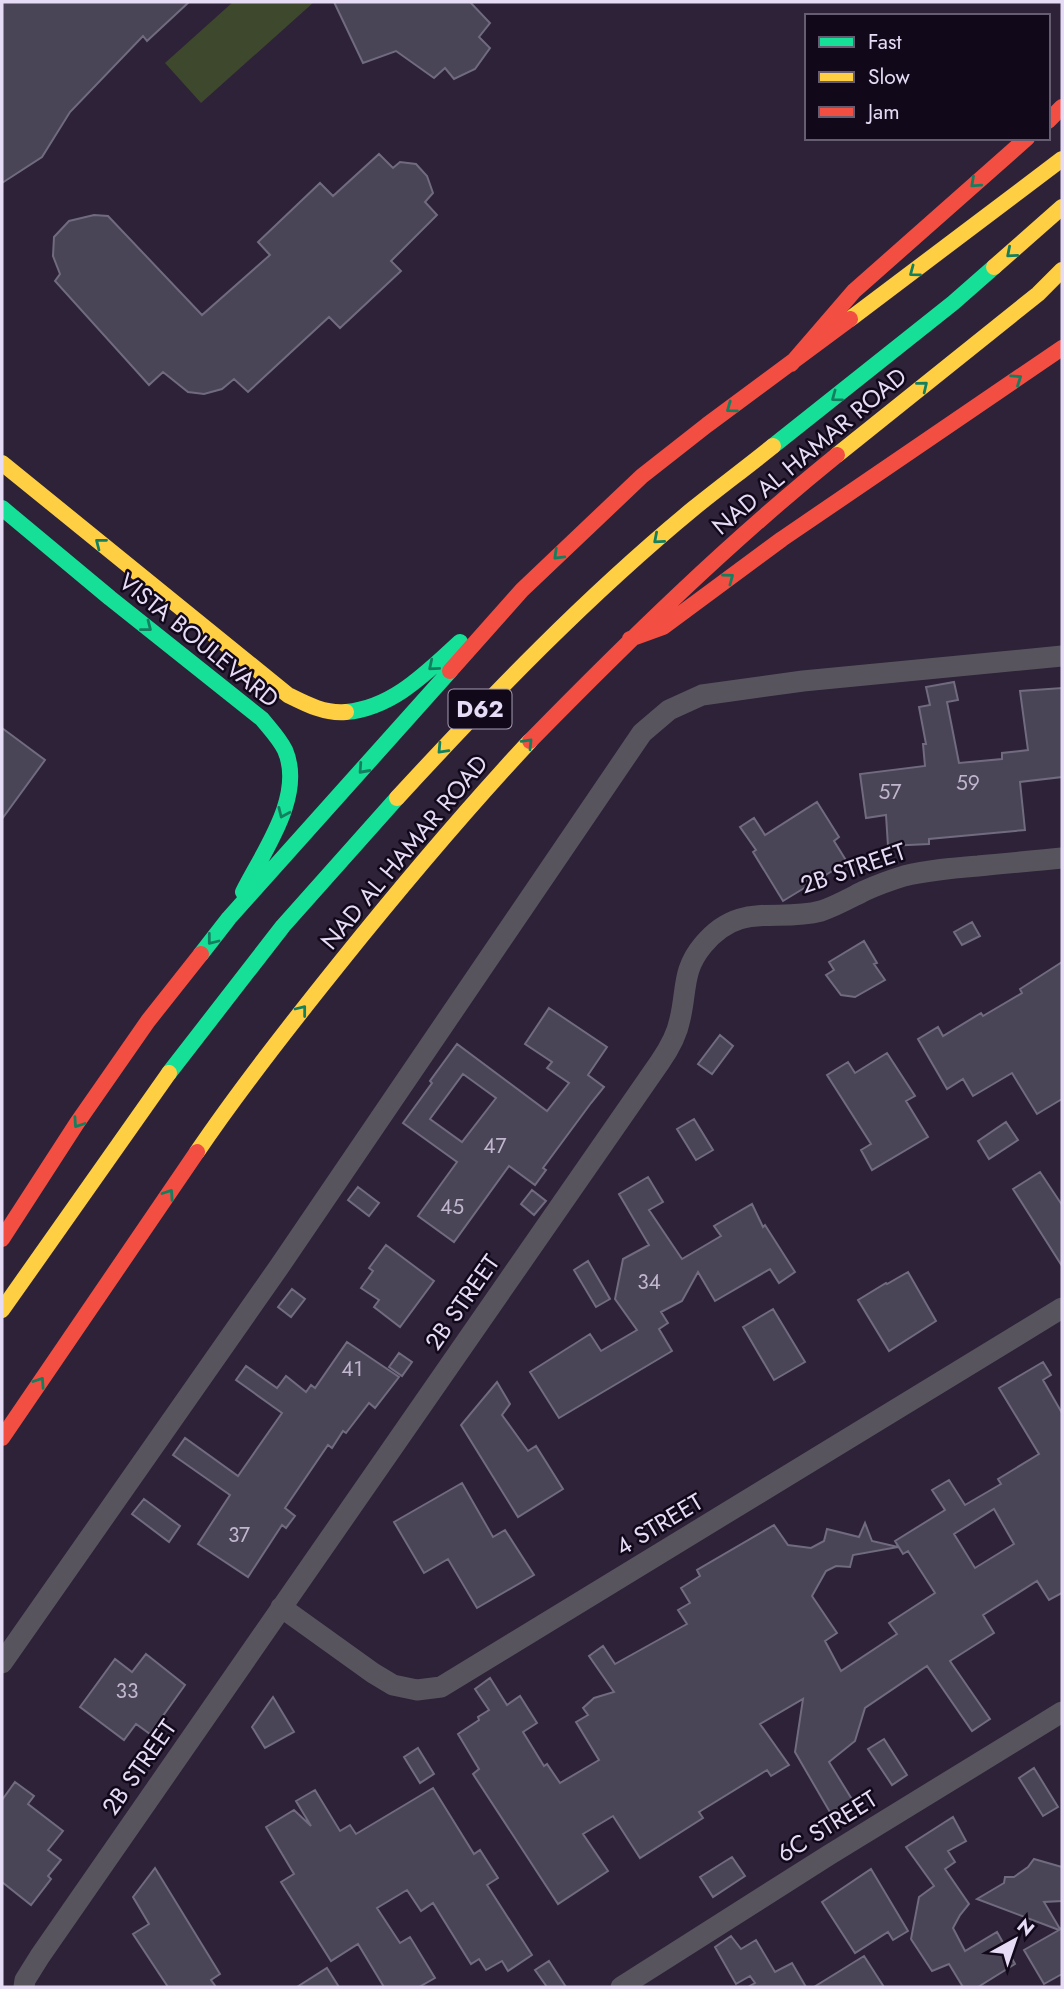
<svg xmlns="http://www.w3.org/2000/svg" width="1064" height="1989" viewBox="0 0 1064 1989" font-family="Jost,sans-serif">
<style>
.green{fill:#3e482d}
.building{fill:#4a4457;stroke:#706b7e;stroke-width:2;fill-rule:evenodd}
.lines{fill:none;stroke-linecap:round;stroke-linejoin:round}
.street{stroke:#58545e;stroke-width:21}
.fast{stroke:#16e098;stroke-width:16}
.slow{stroke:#ffcf43;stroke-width:16}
.jam{stroke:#f24e42;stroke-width:16}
.oneway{stroke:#147f5f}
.labels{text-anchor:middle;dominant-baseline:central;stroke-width:5;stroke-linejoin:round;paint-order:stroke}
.number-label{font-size:21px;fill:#c0b6ce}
.shield{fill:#11091a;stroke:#a79db4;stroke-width:2}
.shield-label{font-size:23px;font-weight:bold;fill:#e7dcf6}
.street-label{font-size:24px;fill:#e7dcf6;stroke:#11091a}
</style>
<rect width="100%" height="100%" fill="#2d2238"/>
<path class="green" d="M233,2H314L201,103L165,63Z"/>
<path class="building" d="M2,2H189L147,41L143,36L70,112L42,157L2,183Z
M334,2H470L490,23L479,37L490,48L475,69L454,79L445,68L434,78L396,51L363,63Z
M379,154L393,168L400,162L416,164L427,176L433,193L425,202L437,215L391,261L401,271L340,328L329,317L248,392L234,379L222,389L204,394L188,392L163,372L149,385L55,281L60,274L53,256L54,237L69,221L94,215L108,216L202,315L270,255L258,242L320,183L333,196Z
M954,682L958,700L947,702L959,763L1002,759V753L1028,750L1020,691L1062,688V777L1020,782L1025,830L929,839V844L888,846L886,815L866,818L860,774L925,766L923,744H926L919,707L930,705L926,687Z
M2,728L45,760L2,819Z
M817,802L839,837L834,841L847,862L783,901L753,852L756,850L740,827L754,818L765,835Z
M972,922L980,936L962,945L954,932Z
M864,941L877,963L874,964L885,980L855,997L841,995L826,975L834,970L829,962Z
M1062,962V1099L1037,1114L1012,1073L973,1096L963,1079L947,1089L918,1039L938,1027L943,1036L981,1013L983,1016L1022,993L1020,989Z
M549,1008L607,1047L588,1075L604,1087L591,1103L543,1168L546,1170L535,1185L509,1166L454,1242L418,1216L457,1162L403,1123L432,1083L430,1081L457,1044L547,1111L569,1083L547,1068L552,1062L525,1044ZM463,1074L496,1098L462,1142L430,1119Z
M720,1035L733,1046L712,1074L698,1064Z
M887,1053L915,1096L906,1101L928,1137L872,1170L861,1150L871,1144L827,1075L848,1062L855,1073Z
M694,1119L713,1150L696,1160L677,1129Z
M1006,1122L1018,1140L989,1159L978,1141Z
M1040,1172L1062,1205V1266L1013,1189Z
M648,1177L663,1202L649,1210L682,1259L721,1236L714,1226L752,1204L763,1227L765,1225L795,1272L779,1283L770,1269L715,1301L698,1272L682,1301L661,1312L668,1323L659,1329L672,1351L559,1418L530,1372L590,1334L601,1351L637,1330L615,1299L623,1259L649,1245L619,1194Z
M358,1187L379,1203L369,1216L348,1200Z
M532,1190L546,1201L534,1215L521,1204Z
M386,1245L434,1281L400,1327L374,1307L379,1300L361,1288L373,1271L369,1268Z
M588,1261L610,1299L596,1307L574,1270Z
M908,1272L936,1321L889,1351L858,1300L886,1283L887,1284Z
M292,1289L305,1299L291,1317L278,1307Z
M773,1309L805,1362L774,1380L743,1327Z
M347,1342L399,1377L375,1408L369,1403L346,1433L343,1431L332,1448L328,1445L285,1508L295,1516L286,1528L282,1525L248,1577L198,1544L230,1495L173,1455L185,1438L238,1476L282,1413L236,1380L246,1366L277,1388L286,1376L306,1392L311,1385L315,1388Z
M399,1353L412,1362L402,1376L389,1367Z
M1043,1362L1051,1375L1043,1380L1062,1413V1593L1049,1600L1037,1581L983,1615L994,1633L950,1661L990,1719L972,1731L927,1666L865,1708L855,1741L829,1762L853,1801L831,1814L795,1752L803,1699L760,1724L789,1765L771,1776L767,1770L699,1812L703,1818L640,1858L613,1816L583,1834L608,1871L558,1904L473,1774L479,1769L458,1734L479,1720L478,1717L489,1710L475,1689L490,1678L507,1705L520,1696L537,1723L523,1732L544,1766L547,1764L560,1783L599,1760L576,1722L588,1715L583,1708L594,1698L614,1692L589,1656L603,1646L615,1664L687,1624L678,1610L690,1603L681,1588L700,1576L697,1570L774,1525L788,1545L811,1548L824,1541L827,1529L859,1537L865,1523L872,1541L898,1547L853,1555L850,1567L836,1566L826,1571L812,1596L837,1633L825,1641L841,1671L897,1634L889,1623L935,1593L908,1551L903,1554L895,1541L945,1510L932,1490L949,1480L965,1505L1001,1484L998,1479L1039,1454L999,1388ZM994,1509L1014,1544L975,1568L954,1534Z
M497,1382L510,1404L502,1415L528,1451L536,1446L563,1489L518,1517L461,1425Z
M462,1483L493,1537L505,1530L534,1575L477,1608L448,1559L424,1573L394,1522Z
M144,1499L180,1526L169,1542L132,1514Z
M146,1654L185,1685L150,1734L136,1724L124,1740L80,1707L115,1659L132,1672Z
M273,1697L294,1732L265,1748L252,1727Z
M884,1739L907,1775L892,1785L868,1749Z
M418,1748L434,1774L420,1783L404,1757Z
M1034,1768L1058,1807L1043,1816L1019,1778Z
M15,1782L34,1796L28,1804L63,1831L48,1850L61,1860L48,1876L51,1879L31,1905L2,1882V1800Z
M433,1788L474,1854L480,1850L498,1878L487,1885L532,1955L508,1971L502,1961L486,1970L479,1959L471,1964L433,1903L421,1911L407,1890L377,1908L400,1943L410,1937L435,1978L419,1987H384L358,1944L331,1961L281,1882L294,1874L266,1827L294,1810L311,1826L296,1801L315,1790L340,1831L350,1825L356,1834Z
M953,1817L966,1841L948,1851L955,1862L945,1869L969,1904L960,1915L953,1928L965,1951L997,1932L1015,1964L978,1987H963L949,1964L932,1971L911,1939L919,1897L934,1886L906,1847Z
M732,1857L745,1876L713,1897L700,1877Z
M1034,1859L1062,1867V1901L1044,1902L1060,1929L1062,1928V1974L1044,1984L1024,1950L1059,1930L977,1899L1004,1883L1005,1877H1014L1028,1867Z
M155,1868L220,1974L211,1980L216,1987H168L133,1934L149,1924L133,1897Z
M871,1869L908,1931L893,1940L888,1932L855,1953L822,1902Z
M731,1936L741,1949L756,1940L775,1972L792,1963L806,1987H748L755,1983L750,1976L736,1984L715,1947Z
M864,1956L884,1987H814Z
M549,1961L566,1987H547L535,1970Z
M327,1968L339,1987H297Z"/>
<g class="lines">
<path class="street" d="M281,1607L373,1673L393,1685L417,1690L441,1687L1062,1308
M2,1663L279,1267L642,733L669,710L702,695L803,681L1062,656
M24,1987L25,1980L40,1956L660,1062C669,1049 677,1035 680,1019C687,990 682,970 703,945C740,900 776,923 821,911C836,906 850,898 864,891C877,885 891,880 904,876C928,870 953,868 978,866C1006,863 1034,861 1062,858
M621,1987L829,1855L1062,1712"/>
<path class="fast" d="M773,446L953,303L994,267
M2,508L110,598L262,719C270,729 279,738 285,750C305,796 263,852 243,892
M346,712C393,708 427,672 460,642
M201,954L229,918L450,671
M169,1073L283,926L397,798"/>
<path class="slow" d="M994,267L1062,207
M850,319L1062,159
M837,455L1038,294L1062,270
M2,463L288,695C306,704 325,714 346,712
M397,798C490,697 587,596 694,508C720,487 747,467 773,446
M197,1152C241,1087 290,1025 339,964C400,888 463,813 530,741
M2,1310L169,1073"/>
<path class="jam" d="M1048,121L1062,107
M791,364L854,291L1027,138
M630,639L663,627L782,539L1062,348
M450,671L522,590L642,476L707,425L850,319
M530,741C628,641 728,543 837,455
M2,1239L77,1123L148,1021L201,954
M2,1438L197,1152"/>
</g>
<defs><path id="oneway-chevron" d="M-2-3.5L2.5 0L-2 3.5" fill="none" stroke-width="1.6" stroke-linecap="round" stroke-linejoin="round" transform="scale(1.75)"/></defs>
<g class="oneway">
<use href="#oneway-chevron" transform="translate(975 183) rotate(138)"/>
<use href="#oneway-chevron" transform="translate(1011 253) rotate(139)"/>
<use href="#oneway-chevron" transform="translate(914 272) rotate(143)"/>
<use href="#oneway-chevron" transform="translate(1017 379) rotate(-34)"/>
<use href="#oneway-chevron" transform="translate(923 386) rotate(-39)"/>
<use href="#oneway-chevron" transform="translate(836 397) rotate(143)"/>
<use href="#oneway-chevron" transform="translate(731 408) rotate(144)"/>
<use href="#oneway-chevron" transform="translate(658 539) rotate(139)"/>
<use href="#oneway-chevron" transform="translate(100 543) rotate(-142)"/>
<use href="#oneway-chevron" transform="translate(558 555) rotate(136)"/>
<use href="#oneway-chevron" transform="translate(729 578) rotate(-37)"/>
<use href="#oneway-chevron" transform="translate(147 627) rotate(38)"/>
<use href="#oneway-chevron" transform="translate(433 666) rotate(140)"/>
<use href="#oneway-chevron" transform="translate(528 743) rotate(-46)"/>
<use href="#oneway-chevron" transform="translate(442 749) rotate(133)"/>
<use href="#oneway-chevron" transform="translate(363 769) rotate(132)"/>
<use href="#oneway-chevron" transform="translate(283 813) rotate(114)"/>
<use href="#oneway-chevron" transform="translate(212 940) rotate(128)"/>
<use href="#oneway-chevron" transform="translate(302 1010) rotate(-52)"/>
<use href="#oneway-chevron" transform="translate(78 1123) rotate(124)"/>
<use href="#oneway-chevron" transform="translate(169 1194) rotate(-56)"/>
<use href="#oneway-chevron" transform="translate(40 1382) rotate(-56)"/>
</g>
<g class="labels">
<g class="number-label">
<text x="968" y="783">59</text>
<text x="890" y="792">57</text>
<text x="495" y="1146">47</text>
<text x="452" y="1207">45</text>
<text x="649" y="1282">34</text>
<text x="352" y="1369">41</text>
<text x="239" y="1535">37</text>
<text x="127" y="1691">33</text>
</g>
<rect class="shield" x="448.5" y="689.5" width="63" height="39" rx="5"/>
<g class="shield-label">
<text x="480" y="709">D62</text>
</g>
<g class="street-label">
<text transform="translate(809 451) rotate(-40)">NAD AL HAMAR ROAD</text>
<text transform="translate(199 640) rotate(39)">VISTA BOULEVARD</text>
<text transform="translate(404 852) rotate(-50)">NAD AL HAMAR ROAD</text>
<text transform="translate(853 868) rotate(-19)">2B STREET</text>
<text transform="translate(462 1302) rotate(-55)">2B STREET</text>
<text transform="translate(659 1524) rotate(-31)">4 STREET</text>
<text transform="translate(139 1767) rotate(-55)">2B STREET</text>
<text transform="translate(827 1826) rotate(-32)">6C STREET</text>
</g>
</g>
<rect width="1064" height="1989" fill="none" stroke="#e7dcf6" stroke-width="7"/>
<rect x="805" y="14" width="245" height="126" fill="#11091a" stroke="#675d72" stroke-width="2"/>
<rect x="819" y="37" width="35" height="10" fill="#16e098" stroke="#675d72" stroke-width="2"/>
<text x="868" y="49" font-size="21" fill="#e7dcf6">Fast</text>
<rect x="819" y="72" width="35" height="10" fill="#ffcf43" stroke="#675d72" stroke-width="2"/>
<text x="868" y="84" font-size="21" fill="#e7dcf6">Slow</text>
<rect x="819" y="107" width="35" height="10" fill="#f24e42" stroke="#675d72" stroke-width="2"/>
<text x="868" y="119" font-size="21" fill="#e7dcf6">Jam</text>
<g transform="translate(1015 1940) rotate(40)" stroke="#11091a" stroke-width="5" paint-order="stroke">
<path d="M0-5L12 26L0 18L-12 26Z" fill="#e7dcf6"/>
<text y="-10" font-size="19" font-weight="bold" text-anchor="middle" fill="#e7dcf6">N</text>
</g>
</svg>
